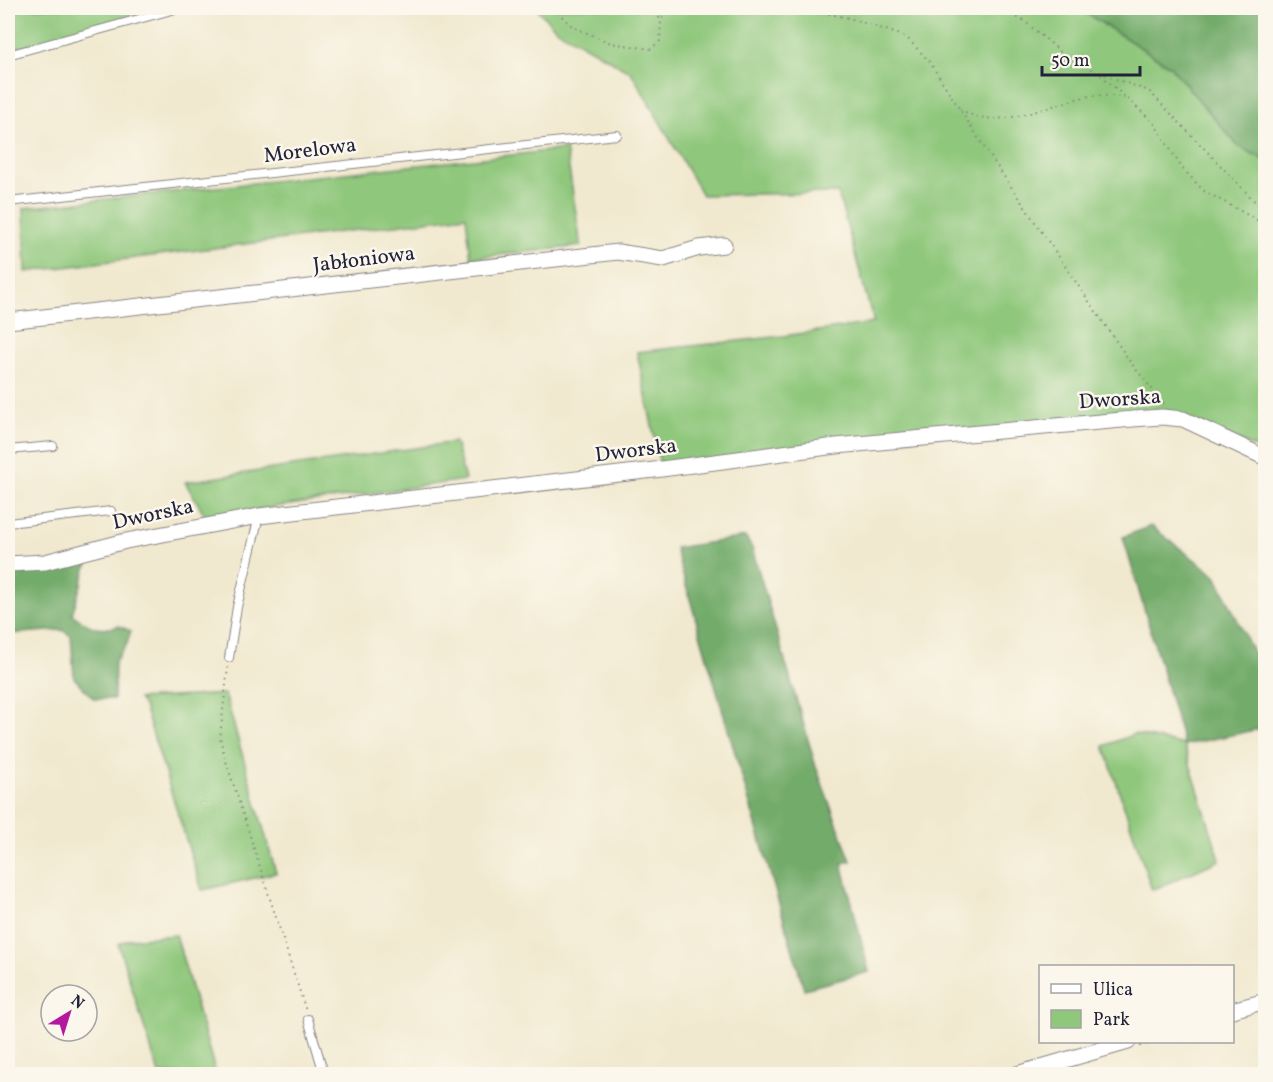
<svg xmlns="http://www.w3.org/2000/svg" width="1273" height="1082" viewBox="0 0 1273 1082" font-family="Vollkorn,serif">
<style>
.green{fill:#8fc77b;stroke:#58745b;stroke-width:1.5}
.forest{fill:#73ac6b;stroke:#4a6753;stroke-width:1.5}
.lines{fill:none;stroke-linecap:round;stroke-linejoin:round}
.service-casing{stroke:#8a8685;stroke-width:10}
.minor-casing{stroke:#8a8685;stroke-width:17}
.path{stroke:#8a8685;stroke-width:2;stroke-dasharray:1.5 4.5;stroke-linecap:butt}
.service{stroke:#fff;stroke-width:8}
.minor{stroke:#fff;stroke-width:15}
.labels{text-anchor:middle;dominant-baseline:central;stroke-width:5;stroke-linejoin:round;paint-order:stroke}
.street-label{font-size:21px;fill:#22223b;stroke:#fbf7ec}
</style>
<rect width="100%" height="100%" fill="#fbf7ec"/>
<filter id="ink" filterUnits="userSpaceOnUse"><feTurbulence type="fractalNoise" baseFrequency=".0167" numOctaves="2"/><feDisplacementMap in="SourceGraphic" scale="12" xChannelSelector="R" yChannelSelector="G"/><feConvolveMatrix kernelMatrix="1 2 1 2 8 2 1 2 1" color-interpolation-filters="sRGB"/></filter>
<filter id="wash" filterUnits="userSpaceOnUse"><feTurbulence type="fractalNoise" baseFrequency=".008" numOctaves="4" result="noise"/><feDisplacementMap in="SourceGraphic" scale="24" xChannelSelector="R" yChannelSelector="G"/><feGaussianBlur stdDeviation="1.35" result="paint"/><feColorMatrix in="noise" values="0 0 0 0 0 0 0 0 0 0 0 0 0 0 0 0 0 1.4 0 .05"/><feComposite in="paint" operator="in"/></filter>
<g filter="url(#wash)">
<rect width="100%" height="100%" fill="#f1e9cf"/>
<path class="green" d="M8,8H158L29,46L8,49Z
M536,8H1078L1170,66L1238,146L1265,160V452L1167,411L660,465L637,352L783,336L874,323L838,193L702,195L631,72L557,30Z
M566,149L581,246L471,258L466,216L26,272L24,208Z
M455,442L465,480L206,517L185,482Z
M225,694L276,873L202,890L144,706L138,699Z
M1134,734L1184,745L1220,860L1152,890L1104,746Z
M176,935L216,1074H159L118,944L130,939Z"/>
<path class="forest" d="M1078,8H1265V160L1238,146L1170,66Z
M1151,526L1216,576L1254,654L1265,696V728L1184,745L1123,537Z
M745,537L752,548L816,767L851,861L842,863L869,972L804,989L675,548Z
M89,559L72,614C89,627 98,632 119,626L131,631L127,644L115,662L114,699H94L74,678L71,636L62,630L8,634V570L22,574Z"/>
</g>
<g filter="url(#ink)">
<g class="lines">
<g class="service-casing">
<path id="service" d="M8,55L179,8
M8,202L617,135
M8,450L53,446
M8,523L111,511
M229,658L237,607L259,516
M308,1019L324,1074"/>
</g>
<g class="minor-casing">
<path id="minor" d="M8,321L618,252L663,259L699,248L724,245
M8,564L45,562L126,541L259,516L654,470L836,446L1133,419L1162,417L1183,419L1266,458
M1232,1010L1266,1001
M1017,1074L1128,1042"/>
</g>
<path class="path" d="M553,8L573,27L611,43L650,49L660,41L661,20L669,8
M651,8L661,20
M799,8L849,18L898,34L908,39L929,61L986,150L1131,363L1164,404
M995,8L1023,20L1062,53L1102,76L1154,123L1182,168L1204,191L1266,225
M830,13L841,8
M1023,20L1028,8
M1099,73L1149,91L1266,213
M960,109C999,134 1049,103 1090,96C1102,95 1114,96 1126,98
M228,667L220,737L224,755L306,1011
M1140,1046L1156,1042"/>
<use href="#service" class="service"/>
<use href="#minor" class="minor"/>
</g>
</g>
<g class="labels">
<g class="street-label">
<text transform="translate(310 151) rotate(-7)">Morelowa</text>
<text transform="translate(364 260) rotate(-7)">Jabłoniowa</text>
<text transform="translate(1120 400) rotate(-4)">Dworska</text>
<text transform="translate(636 451) rotate(-7)">Dworska</text>
<text transform="translate(153 515) rotate(-12)">Dworska</text>
</g>
</g>
<rect width="1273" height="1082" fill="none" stroke="#fbf7ec" stroke-width="30"/>
<rect x="1039" y="965" width="195" height="78" fill="#fbf7ec" stroke="#a4a2a5" stroke-width="1.5"/>
<rect x="1051" y="984" width="30" height="9" fill="#ffffff" stroke="#a4a2a5" stroke-width="1.5"/>
<text x="1093" y="995" font-size="18" fill="#22223b">Ulica</text>
<rect x="1051" y="1010" width="30" height="18" fill="#8fc77b" stroke="#a4a2a5" stroke-width="1.5"/>
<text x="1093" y="1025" font-size="18" fill="#22223b">Park</text>
<g transform="translate(69 1013) rotate(38)"><circle r="28" fill="#fbf7ec" stroke="#a4a2a5" stroke-width="1.5"/>
<path d="M0-4.5L10 22L0 15L-10 22Z" fill="#b5179e"/>
<text y="-9" font-size="16" font-weight="bold" text-anchor="middle" fill="#22223b">N</text>
</g>
<path d="M1042 66v9h98v-9" fill="none" stroke="#22223b" stroke-width="3"/>
<text x="1051" y="66" font-size="18" fill="#22223b" stroke="#fbf7ec" stroke-width="4.5" paint-order="stroke">50 m</text>
</svg>
